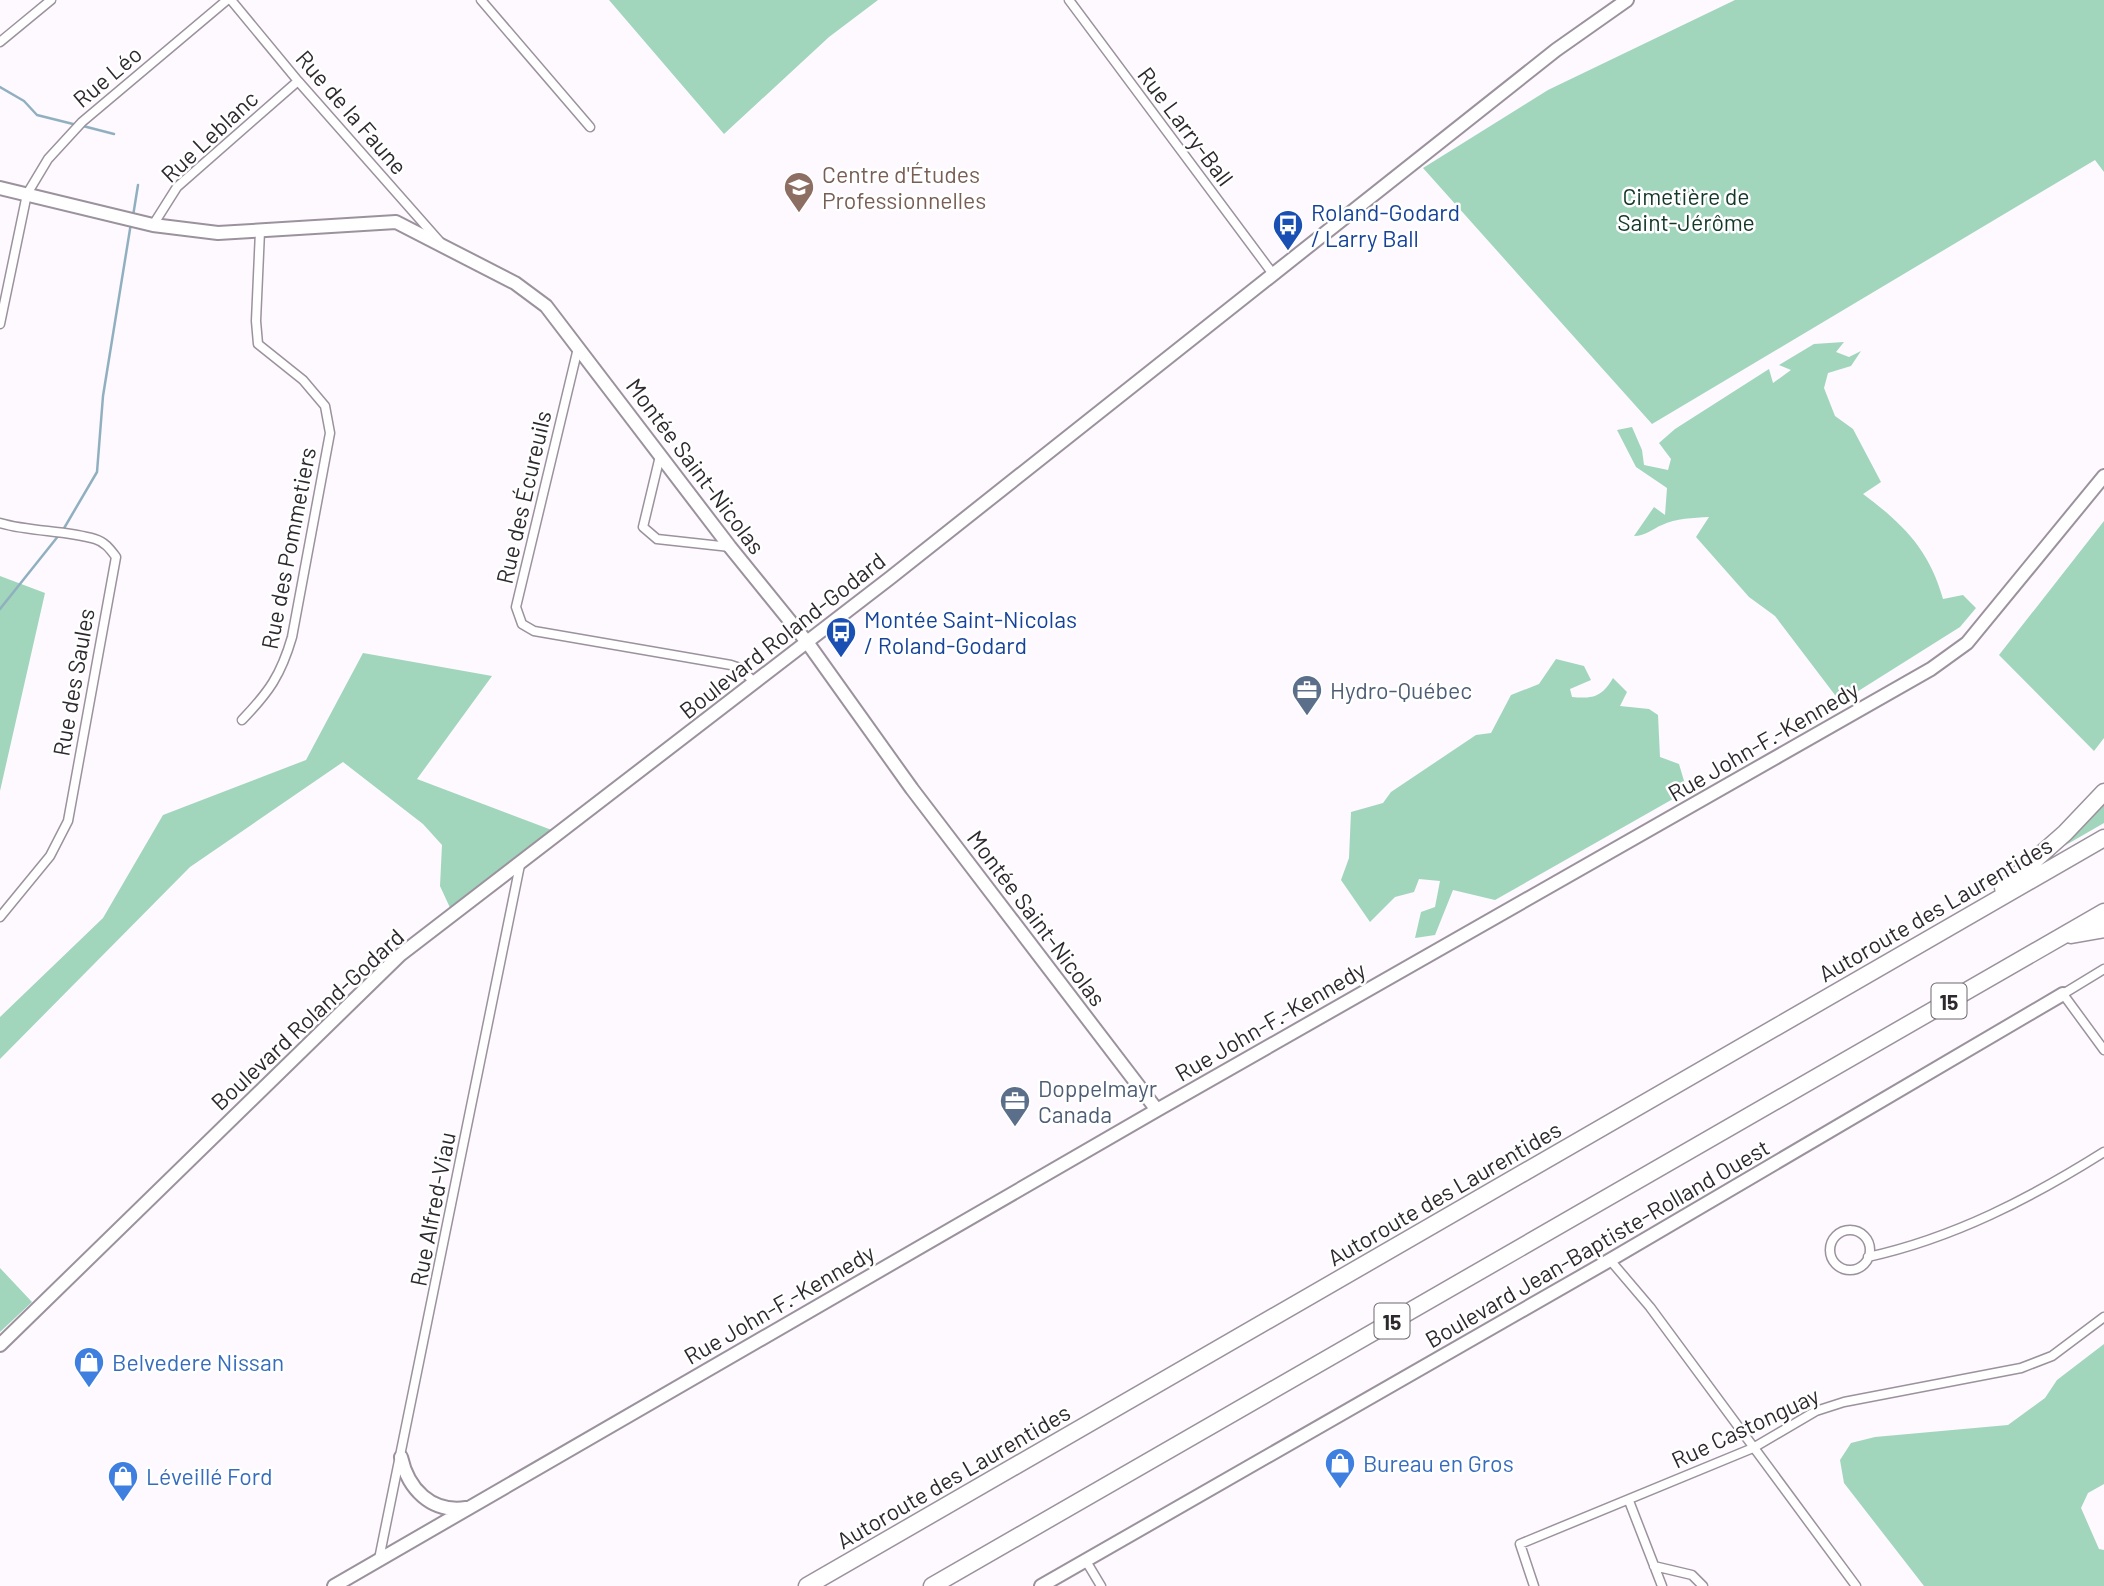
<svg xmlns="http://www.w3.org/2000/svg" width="2104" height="1586" viewBox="0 0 2104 1586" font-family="Barlow,sans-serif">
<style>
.green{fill:#a1d5bc}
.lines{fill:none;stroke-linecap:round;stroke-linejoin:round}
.stream{stroke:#90b0c0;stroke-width:2.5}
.street-casing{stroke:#9b929d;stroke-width:11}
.secondary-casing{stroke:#9b929d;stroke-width:16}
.highway-casing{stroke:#9b929d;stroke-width:19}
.street{stroke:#fff;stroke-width:8}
.secondary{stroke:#fff;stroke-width:12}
.highway{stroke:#fff;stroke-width:16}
.labels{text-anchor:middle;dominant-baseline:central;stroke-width:5;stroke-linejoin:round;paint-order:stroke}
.shield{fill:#fff;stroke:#6c696d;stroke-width:2}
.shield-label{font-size:21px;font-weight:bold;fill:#2d292e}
.street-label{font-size:23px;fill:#2d292e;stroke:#fff}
.education-label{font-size:23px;fill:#785e54;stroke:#fff;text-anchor:start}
.park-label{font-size:23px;fill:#133728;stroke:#fff}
.transit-label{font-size:23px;fill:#164399;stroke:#fff;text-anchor:start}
.service-label{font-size:23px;fill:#4e5e75;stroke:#fff;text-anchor:start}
.shop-label{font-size:23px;fill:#366cbe;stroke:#fff;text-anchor:start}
</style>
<rect width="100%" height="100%" fill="#fdf9fe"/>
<path class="green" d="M609,0H878L829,37L724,134Z
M1735,0H2104V172L2095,160L1652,424L1423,168L1548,90Z
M1844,342L1836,352L1849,357L1861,351L1851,366L1828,373L1824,388L1835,416L1853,429L1881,482L1863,494C1903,524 1929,549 1943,599L1963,595L1976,608L1960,627L1844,700L1835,695L1775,616L1749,597L1696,537L1709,517C1693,518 1676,518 1662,525C1652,529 1646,536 1634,536L1654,507L1665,515L1667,488L1636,467L1617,430L1632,427L1642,450L1644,465L1668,470L1671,459L1659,443L1675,429L1769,369L1773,383L1791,370L1779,365L1814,344Z
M2104,521V738L2094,751L1999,655Z
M0,576L45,593L0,791Z
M363,653L492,676L417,779L557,832L452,912L440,886L442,845L423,824L343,762L190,867L0,1059V1017L103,918L163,815L306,760Z
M1556,659L1584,666L1591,680L1570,689L1572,697C1593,699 1602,697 1613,678L1627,692L1620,706L1649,709L1658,715L1660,757L1679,764L1687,791L1495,900L1453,890L1435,935L1415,938L1421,912L1435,907L1440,881L1419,879L1414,892L1395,897L1370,922L1341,880L1349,858L1351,812L1383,803L1391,792L1476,735L1491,733L1511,695L1539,684Z
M2104,804V823L2045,857L2069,839Z
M0,1268L32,1302L0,1332Z
M2104,1344V1484L2088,1493L2081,1508L2099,1549L2104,1550V1586H1924L1844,1483L1840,1460L1851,1443L1875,1437L2008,1425L2045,1398L2057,1380Z"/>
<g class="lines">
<path class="stream" d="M0,87L24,101L37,115L77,125
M83,126L114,134
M133,216L138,185
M63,530L97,472L103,396L131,223
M0,609L59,535"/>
<g class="street-casing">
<path id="street" d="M231,0L298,81L440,242
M481,0L590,127
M1069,0L1273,274
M0,42L51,0
M153,225L177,187L298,81
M0,324L27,194L48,159L82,122L227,0
M578,348L516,607L522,624L534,631L731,665L740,668L755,683
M660,456L643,527L657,539L730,547
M0,523C31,532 65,530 95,539C105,542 110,549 116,557L68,821L50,856L0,917
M242,720C269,692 281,675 292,637L330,433L325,406L303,380L258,344L256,321L260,231
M2104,969L2063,994L2104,1050
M1830 1250a20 20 0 1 1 40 0a20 20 0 1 1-40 0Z
M1868,1257C1954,1238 2031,1198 2104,1152
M1610,1260L1650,1307L1856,1586
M1629,1501L1662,1586
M379,1559L520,865
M1086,1561L1101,1586
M1654,1566L1692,1575L1703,1586
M1534,1586L1520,1544L1753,1448L1816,1411L1844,1402L2021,1368L2052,1356L2104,1317"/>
</g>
<g class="secondary-casing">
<path id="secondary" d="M0,188L153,225L218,233L396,222L515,283L546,306L730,547L807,642L912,789L1157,1110
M0,1345L400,955L890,578L1556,50L1627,0
M401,1457C408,1489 431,1513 466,1508
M334,1586L1157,1110L1931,669L1967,643L2104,476
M1041,1586L1610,1260L2063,994"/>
</g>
<g class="highway-casing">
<path id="highway" d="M2003,888L2065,833L2104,792
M2071,935L2104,929
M807,1586L2104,838
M932,1586L2104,912"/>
</g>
<use href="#street" class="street"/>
<use href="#secondary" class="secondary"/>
<use href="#highway" class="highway"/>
</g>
<defs>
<g id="university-pin" transform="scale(1.575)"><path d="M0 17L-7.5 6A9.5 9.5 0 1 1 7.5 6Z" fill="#8d6e63" stroke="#fff"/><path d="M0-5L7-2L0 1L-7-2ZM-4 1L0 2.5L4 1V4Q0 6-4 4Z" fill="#fff"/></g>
<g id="bus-pin" transform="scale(1.575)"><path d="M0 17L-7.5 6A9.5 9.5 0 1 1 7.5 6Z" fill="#1a4fb4" stroke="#fff"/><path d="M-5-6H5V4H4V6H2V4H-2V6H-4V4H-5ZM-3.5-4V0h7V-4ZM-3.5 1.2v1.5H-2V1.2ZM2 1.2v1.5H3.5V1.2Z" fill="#fff"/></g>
<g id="office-pin" transform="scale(1.575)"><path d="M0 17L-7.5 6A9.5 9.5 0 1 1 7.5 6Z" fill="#5c6f8a" stroke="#fff"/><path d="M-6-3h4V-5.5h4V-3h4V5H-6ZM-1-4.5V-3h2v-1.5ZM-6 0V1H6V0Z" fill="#fff"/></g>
<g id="shop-pin" transform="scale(1.575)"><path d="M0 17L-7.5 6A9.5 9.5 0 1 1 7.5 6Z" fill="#3f7fe0" stroke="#fff"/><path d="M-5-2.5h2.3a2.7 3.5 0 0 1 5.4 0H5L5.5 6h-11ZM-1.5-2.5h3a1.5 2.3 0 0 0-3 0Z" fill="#fff"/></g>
</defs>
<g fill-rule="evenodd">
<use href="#university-pin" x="799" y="187"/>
<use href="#bus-pin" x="1288" y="225"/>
<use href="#bus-pin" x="841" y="632"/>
<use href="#office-pin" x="1307" y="690"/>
<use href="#office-pin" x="1015" y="1101"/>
<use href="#shop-pin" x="89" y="1362"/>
<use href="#shop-pin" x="1340" y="1463"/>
<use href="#shop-pin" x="123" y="1476"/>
</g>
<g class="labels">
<g class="shield">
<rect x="1931.5" y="983.5" width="35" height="35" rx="5"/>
<rect x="1374.5" y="1303.5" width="35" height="35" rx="5"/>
</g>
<g class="shield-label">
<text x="1949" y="1001">15</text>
<text x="1392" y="1321">15</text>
</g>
<g class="street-label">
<text transform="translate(107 76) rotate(-40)">Rue Léo</text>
<text transform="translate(352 112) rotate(49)">Rue de la Faune</text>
<text transform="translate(1186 126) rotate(53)">Rue Larry-Ball</text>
<text transform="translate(209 136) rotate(-43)">Rue Leblanc</text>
<text transform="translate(696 466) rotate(53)">Montée Saint-Nicolas</text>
<text transform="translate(523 497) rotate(-77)">Rue des Écureuils</text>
<text transform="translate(288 548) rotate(-79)">Rue des Pommetiers</text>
<text transform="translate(782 635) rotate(-38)">Boulevard Roland-Godard</text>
<text transform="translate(73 682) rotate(-80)">Rue des Saules</text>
<text transform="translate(1763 741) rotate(-30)">Rue John-F.-Kennedy</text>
<text transform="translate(1935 909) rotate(-30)">Autoroute des Laurentides</text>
<text transform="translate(1037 918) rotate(53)">Montée Saint-Nicolas</text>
<text transform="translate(307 1019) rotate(-43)">Boulevard Roland-Godard</text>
<text transform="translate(1270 1021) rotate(-30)">Rue John-F.-Kennedy</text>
<text transform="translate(1444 1193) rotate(-30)">Autoroute des Laurentides</text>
<text transform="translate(432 1209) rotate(-79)">Rue Alfred-Viau</text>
<text transform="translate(1597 1243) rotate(-30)">Boulevard Jean-Baptiste-Rolland Ouest</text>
<text transform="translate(779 1304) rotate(-30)">Rue John-F.-Kennedy</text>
<text transform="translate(1745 1427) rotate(-25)">Rue Castonguay</text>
<text transform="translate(953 1476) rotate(-30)">Autoroute des Laurentides</text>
</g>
<g class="education-label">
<text x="822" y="174">Centre d'Études<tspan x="822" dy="26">Professionnelles</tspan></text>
</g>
<g class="park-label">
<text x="1686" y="196">Cimetière de<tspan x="1686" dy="26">Saint-Jérôme</tspan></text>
</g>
<g class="transit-label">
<text x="1311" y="212">Roland-Godard<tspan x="1311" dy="26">/ Larry Ball</tspan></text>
<text x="864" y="619">Montée Saint-Nicolas<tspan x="864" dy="26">/ Roland-Godard</tspan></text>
</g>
<g class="service-label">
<text x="1330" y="690">Hydro-Québec</text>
<text x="1038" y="1088">Doppelmayr<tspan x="1038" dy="26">Canada</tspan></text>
</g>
<g class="shop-label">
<text x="112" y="1362">Belvedere Nissan</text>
<text x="1363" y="1463">Bureau en Gros</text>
<text x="146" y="1476">Léveillé Ford</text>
</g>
</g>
</svg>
